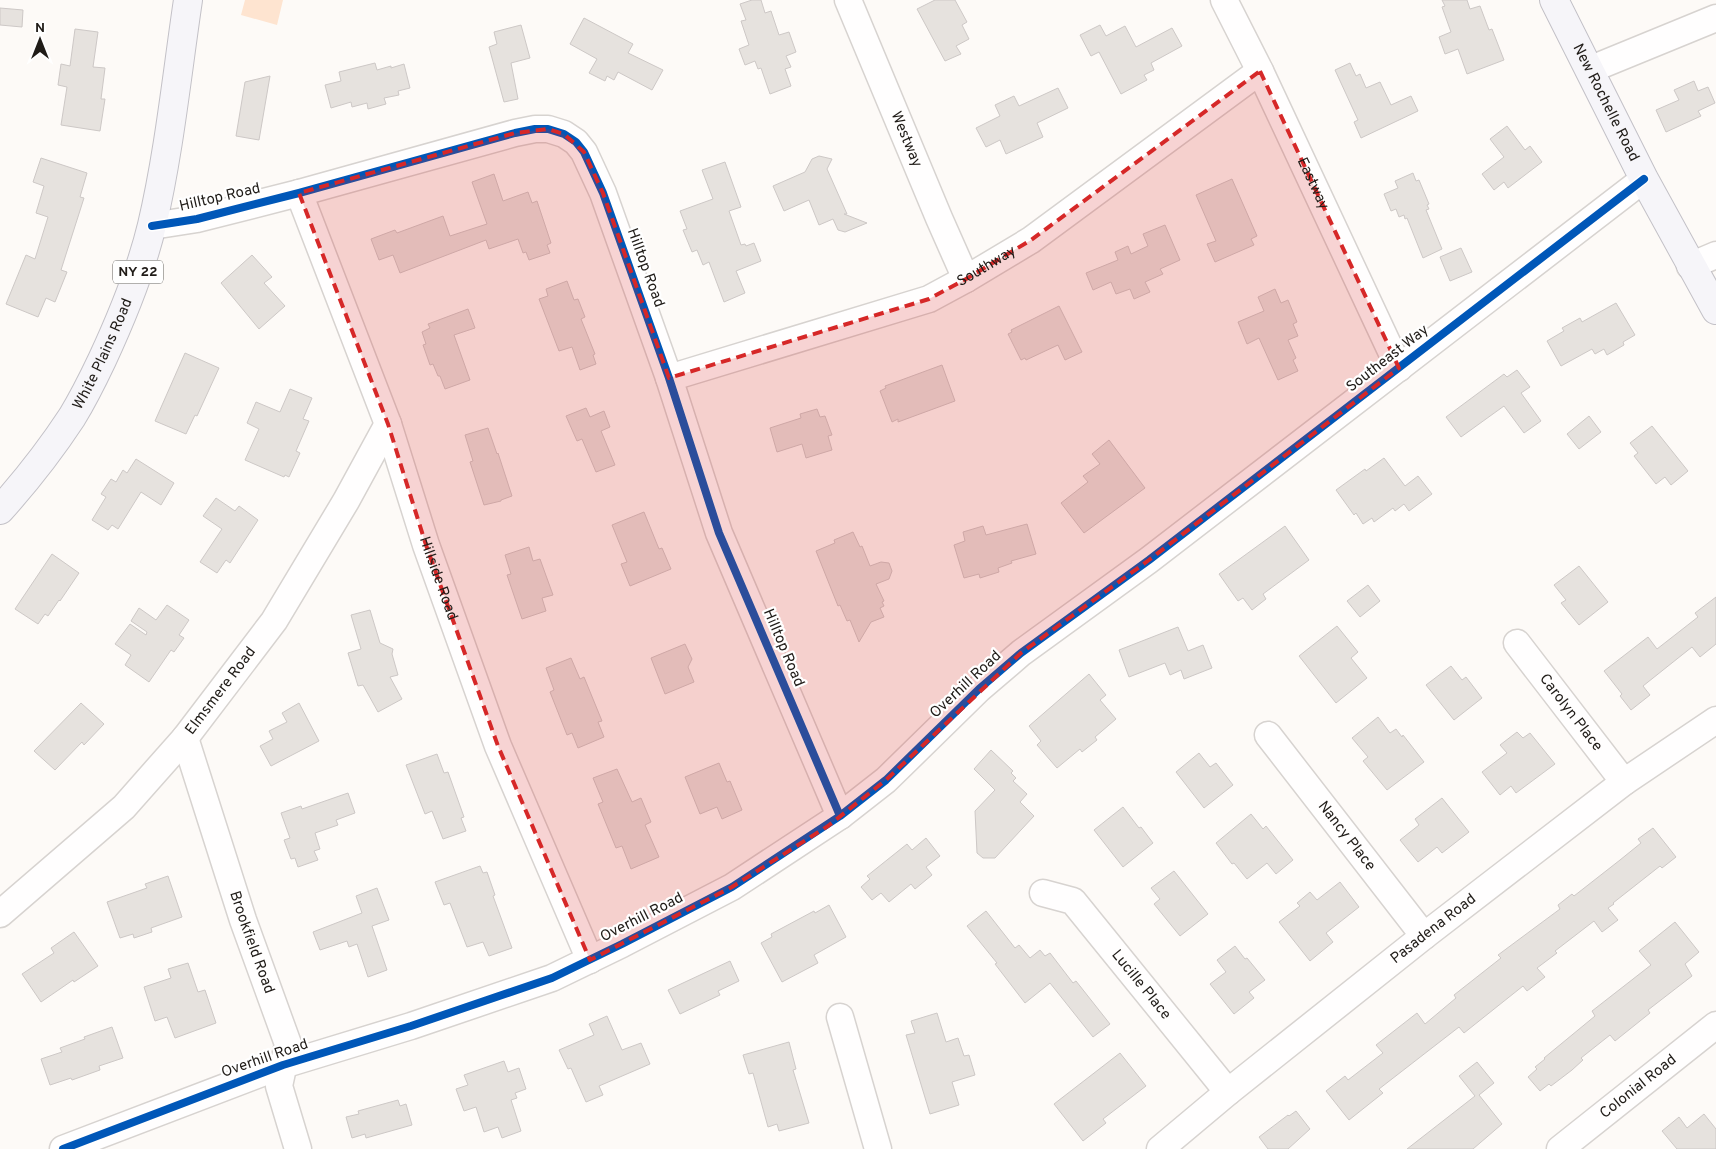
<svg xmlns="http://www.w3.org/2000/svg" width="1716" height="1149" viewBox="0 0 1716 1149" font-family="Overpass,sans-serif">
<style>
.green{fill:#fee4d0}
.building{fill:#e6e2de;stroke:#cdc8c6}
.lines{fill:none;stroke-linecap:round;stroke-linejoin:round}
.minor-casing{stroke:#d7d3d0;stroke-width:29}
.major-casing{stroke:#c3c1c7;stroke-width:30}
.minor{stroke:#fffefe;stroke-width:26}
.major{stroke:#f6f5f9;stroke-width:28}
.cycleway-casing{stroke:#fff;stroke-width:11}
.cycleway{stroke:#0057b8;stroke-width:8}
.marked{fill:#d62828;fill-opacity:0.2;stroke:#d62828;stroke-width:4;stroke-dasharray:10 6;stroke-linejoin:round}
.labels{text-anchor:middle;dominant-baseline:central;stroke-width:4.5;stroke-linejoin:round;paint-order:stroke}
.shield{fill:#fff;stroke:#63605d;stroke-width:1}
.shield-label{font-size:14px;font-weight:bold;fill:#201c18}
.street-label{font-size:15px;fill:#201c18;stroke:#fff}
</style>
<rect width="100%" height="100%" fill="#fdfaf7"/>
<path class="green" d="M245,0H283L277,25L241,15Z"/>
<path class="building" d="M752,0H761L765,13L771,11L779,35L789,32L796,52L786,56L791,67L785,69L791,86L770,94L761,68L758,69L755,61L745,65L739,49L749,45L741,21L746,20L740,4Z
M935,0H955L967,22L962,25L969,39L956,46L961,54L945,61L917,9Z
M1442,0H1467L1470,9L1480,6L1489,30L1492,29L1504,60L1467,74L1458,49L1445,54L1439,37L1451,32L1442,7L1445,6Z
M0,8L23,10L22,27L0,25Z
M584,18L633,44L628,53L663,70L652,90L618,72L614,80L607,76L605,81L589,73L597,59L570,44Z
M521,25L530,58L511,63L518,99L504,102L489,47L497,44L494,32Z
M1100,25L1106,36L1125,26L1136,47L1172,28L1182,46L1151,63L1154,70L1144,75L1147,80L1121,94L1099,52L1091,56L1080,35Z
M75,29L98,32L93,67L105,68L101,99H105L100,131L61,125L67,87L58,85L61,64L70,66Z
M375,63L377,70L391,66V68L404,64L410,88L398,91L399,95L384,98L386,104L368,109L367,103L352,107L351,102L331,108L325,85L341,81L339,72Z
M1350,63L1356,76L1360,74L1366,88L1380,82L1391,105L1411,96L1418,111L1361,138L1354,122L1358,120L1335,70Z
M270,76L259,140L236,136L245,82Z
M1694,81L1698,91L1708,87L1715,103L1698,111L1701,116L1666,132L1656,110L1679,100L1674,90Z
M1058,88L1068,108L1037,123L1043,137L1006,154L1000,140L986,147L976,128L1000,116L995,105L1014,96L1019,106Z
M1507,126L1525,150L1530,146L1542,162L1508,188L1504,182L1494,190L1482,174L1504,157L1490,139Z
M819,156L832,159L827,169L847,214H844L867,223L845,232L838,230L833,219L819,225L809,200L784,211L773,186L805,172L812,159Z
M41,158L87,173L80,197L84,198L61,270L67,272L55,302L46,298L38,317L6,304L26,255L35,259L48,217L36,213L44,186L33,182Z
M725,162L741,207L729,211L741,245L745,244L746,246L754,243L761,261L736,271L745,293L724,302L709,262L703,265L697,250L692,252L683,230L687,229L680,211L713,199L702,170Z
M1413,173L1416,181L1419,180L1429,204L1427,205L1429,209L1426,210L1442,249L1423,258L1407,218L1405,219L1404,215L1399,217L1396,209L1391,211L1384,194L1398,188L1395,181Z
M494,174L503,201L528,192L532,203L537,201L551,243L547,245L550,253L529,260L526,252L523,253L518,239L489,249L486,240L400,273L393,255L379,260L371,239L395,230L397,233L443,216L450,236L487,224L472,182Z
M1232,179L1257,236L1251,239L1254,245L1215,262L1207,244L1216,241L1196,195Z
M1165,225L1180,260L1160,269L1163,274L1145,282L1150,292L1134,299L1130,289L1116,294L1111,282L1093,290L1086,273L1118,260L1115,252L1128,246L1131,254L1148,246L1143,234Z
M1461,248L1472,272L1450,281L1440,257Z
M252,255L272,277L264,283L285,306L259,329L221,283Z
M567,281L574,300L578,299L585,317L581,319L595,354L593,355L596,364L580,370L572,347L559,351L539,299L548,296L546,289Z
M1275,289L1281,303L1288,300L1297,322L1293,324L1298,336L1288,340L1296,358L1293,360L1298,371L1278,380L1259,338L1247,344L1238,322L1264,311L1258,297Z
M1616,303L1635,335L1623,342L1624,345L1607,355L1604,349L1595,354L1592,349L1561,366L1547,341L1564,331L1562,328L1580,318L1582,322Z
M1059,306L1082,352L1065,360L1058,345L1026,360L1025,358L1021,360L1008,334L1012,332L1011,330Z
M468,309L475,328L454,335L470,380L445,389L440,376H438L433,364L430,365L423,345L426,344L422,332L430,328L428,324Z
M185,353L219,368L197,416L195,415L186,434L155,421Z
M942,365L955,401L898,422V419L892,422L880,391L886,388L885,386Z
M1517,370L1530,387L1521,393L1541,421L1524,433L1504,406L1461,437L1446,417L1504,374L1507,377Z
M290,389L312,398L303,419L309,421L296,451L300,453L289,477L285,475L284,477L245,460L259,429L247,423L256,402L280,412Z
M586,408L590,417L604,411L610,427L601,431L615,465L596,472L582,439L577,441L566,416Z
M817,409L820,417L825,416L832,435L828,436L832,450L806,458L802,444L777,452L770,428L801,418L800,414Z
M1589,416L1601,432L1579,449L1567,434Z
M1652,426L1688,471L1671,485L1665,477L1656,484L1634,456L1638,453L1630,443Z
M488,428L497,454L498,453L512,496L501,500V501L484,505L470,462L473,461L465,435Z
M1109,440L1145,488L1084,533L1061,503L1088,482L1083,476L1100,464L1092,454Z
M1384,458L1405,486L1418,476L1432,494L1409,511L1404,504L1395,511L1393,508L1374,522L1372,518L1363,524L1356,513L1354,515L1336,490L1365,469L1366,471Z
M136,459L174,483L161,505L141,492L118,529L112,525L108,530L92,520L106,497L101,494L111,479L116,482L123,470L127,473Z
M216,498L235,511L239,506L258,520L230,563L226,560L217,573L200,562L222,529L203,516Z
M644,512L659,549L662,548L671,569L630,586L621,564L627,562L612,525Z
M1027,524L1036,554L1011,561L1012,563L998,568L999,572L980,578L979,574L964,578L954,545L965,541L963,532L983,526L986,535Z
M1285,526L1309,560L1263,594L1266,599L1252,610L1243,598L1238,601L1219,574Z
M853,532L860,547L862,546L870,566L881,562L889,563L892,571L889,579L876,584L884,601L882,602L884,606L880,608L884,617L871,622L859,642L850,620L847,621L840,605L838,606L816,551L835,543L834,540Z
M529,547L533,561L540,559L553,595L542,598L546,611L522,619L507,575L511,574L505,555Z
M52,554L79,573L60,601L59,600L48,616L45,614L38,624L15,609Z
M1579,566L1608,602L1579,625L1561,603L1566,600L1554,585Z
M1368,585L1380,601L1360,617L1347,601Z
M1716,597V644L1700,657L1692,647L1643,686L1650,695L1631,710L1620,696L1622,694L1604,671L1648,637L1657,649L1698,617L1695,613Z
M167,605L189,620L179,635L184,638L174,652L171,650L149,682L125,665L131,655L115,644L130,624L146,635L147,632L131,621L139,608L156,620Z
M370,610L380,643L393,649L392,654L398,675L390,677L402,699L378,712L363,685L358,686L348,653L361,649L351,615Z
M1337,626L1358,652L1351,658L1367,678L1336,703L1299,656Z
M1178,627L1188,651L1203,645L1212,668L1184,679L1181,670L1170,675L1165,663L1129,677L1119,650Z
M685,644L692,659L688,667L694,682L665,694L651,658Z
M571,658L580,679L584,677L602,721L598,722L604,737L578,748L572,733L567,735L550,692L554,690L546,668Z
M1451,666L1462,680L1466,677L1482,698L1454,720L1426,685Z
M1089,674L1106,695L1100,700L1116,719L1095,737L1097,740L1082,752L1080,749L1057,768L1037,745L1041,741L1029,726Z
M81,703L104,724L84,745L82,742L55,770L34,751Z
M299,703L319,741L271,766L260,746L273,739L269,731L287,722L282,713Z
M1378,717L1390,733L1396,729L1402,737L1403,735L1424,762L1387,790L1363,761L1368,757L1352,738Z
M1517,732L1523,738L1530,733L1555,764L1516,793L1511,786L1500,795L1482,772L1507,753L1500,745Z
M991,750L1013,771L1011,773L1016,778L1013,781L1027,794L1020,802L1034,816L995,858H983L977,853L975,811L995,790L974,769Z
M1199,753L1210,767L1216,763L1233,785L1204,808L1176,772Z
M437,754L444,773L448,772L464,817L461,818L466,831L443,839L432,811L425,814L406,765Z
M719,763L727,782L730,781L742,810L722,819L717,807L700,814L685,777Z
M617,769L632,802L641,798L651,822L645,825L659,857L631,869L622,846L616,848L598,804L603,802L593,778Z
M348,793L355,813L336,820L338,825L315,833L320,849L314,851L318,860L298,867L295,858L291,859L284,840L290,838L281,813L301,806L302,809Z
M1442,798L1469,832L1442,853L1437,847L1418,862L1400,840L1419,825L1415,819Z
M1123,807L1139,828L1141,827L1153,843L1123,867L1094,830Z
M1251,814L1263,829L1266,826L1293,860L1276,874L1267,863L1247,879L1234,863L1232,864L1216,843Z
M1653,828L1676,857L1662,868L1660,866L1613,903L1614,904L1608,908L1618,920L1602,932L1594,921L1555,951L1557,953L1537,968L1545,977L1527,991L1523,986L1464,1033L1459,1027L1379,1089L1383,1093L1349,1120L1326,1091L1345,1076L1348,1080L1383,1053L1376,1045L1417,1013L1425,1024L1456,998L1454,995L1501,958L1498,955L1560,909L1558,905L1572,894L1574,896L1620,860L1641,843L1638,839Z
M926,838L940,856L926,867L932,875L915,889L911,884L889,902L881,893L872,900L861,887L870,879L867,876L907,844L912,850Z
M480,866L483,873L487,872L495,895L493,896L512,948L489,956L483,942L467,947L450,903L444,905L435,882Z
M1174,871L1208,914L1180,936L1154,904L1160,899L1151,888Z
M168,876L182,917L151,928L152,932L134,938L133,934L120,938L107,902L147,888L145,884Z
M1340,882L1359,907L1326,933L1333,942L1310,961L1279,922L1300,906L1297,903L1310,892L1317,900Z
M377,888L389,920L372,926L387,970L368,977L357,944L349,947L347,941L320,950L313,932L362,913L356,896Z
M829,905L846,937L814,955L818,963L782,982L761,943L772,937L771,934L814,911L815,913Z
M986,911L1015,948L1019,945L1030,958L1040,950L1045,956L1050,953L1073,983L1076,981L1110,1024L1093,1037L1050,983L1025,1003L995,964L997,963L967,926Z
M1675,922L1699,952L1685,964L1692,976L1648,1010L1650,1013L1615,1041L1610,1035L1581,1058L1583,1060L1572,1070L1551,1086L1549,1084L1540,1091L1528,1077L1537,1069L1535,1067L1545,1059L1544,1058L1595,1016L1592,1011L1651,965L1639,951Z
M74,932L98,966L74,982L73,980L41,1002L22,974L54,953L51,948Z
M1235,946L1245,959L1247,958L1265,980L1249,992L1254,998L1234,1014L1210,984L1226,972L1217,960Z
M730,961L739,981L718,991L720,995L680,1014L668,990Z
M188,963L198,992L205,990L216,1023L175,1038L167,1017L155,1021L144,987L171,978L168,969Z
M937,1013L946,1042L958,1038L964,1056L969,1055L975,1075L952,1082L959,1105L930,1114L906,1035L915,1033L911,1021Z
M607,1016L622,1050L641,1043L650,1064L599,1086L603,1095L586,1102L571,1068L568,1069L559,1050L594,1035L589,1024Z
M112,1027L123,1058L99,1066L100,1070L72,1080L71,1078L50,1085L41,1059L62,1052L60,1048L85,1039L84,1037Z
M789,1042L796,1069L793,1070L809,1123L779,1131L777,1124L768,1127L753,1073L749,1074L743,1055Z
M1120,1053L1146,1086L1103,1119L1106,1123L1083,1141L1054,1104Z
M504,1061L508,1072L519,1068L526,1089L515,1093L517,1098L511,1100L521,1131L502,1138L498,1127L484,1132L476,1107L464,1111L456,1089L468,1085L464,1075Z
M1477,1062L1494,1083L1479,1095L1502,1124L1473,1149H1407L1475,1096L1459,1076Z
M398,1100L400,1106L406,1104L412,1125L366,1138L365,1134L352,1138L346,1117L359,1114L358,1111Z
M1296,1111L1310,1129L1288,1149H1268L1259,1137L1288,1115L1289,1116Z
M1704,1114L1716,1129V1149H1677L1662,1131L1679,1117L1687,1128Z"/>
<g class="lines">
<g class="minor-casing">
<g id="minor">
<path id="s1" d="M848,0L939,218L966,279"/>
<path id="s2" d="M1224,0L1260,71L1399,368"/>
<path d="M1589,70L1716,18"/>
<path id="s3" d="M299,193L388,424L426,545L498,746L590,960"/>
<path d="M152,226L197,219L299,193L515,133L535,129H548L564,134L576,142L584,152L603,193L669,378L719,533L840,816"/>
<path d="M1690,266L1716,255"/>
<path id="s4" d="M669,378L929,299L966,279L1031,240L1260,71"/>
<path id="s5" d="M1517,643L1624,782"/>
<path id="s6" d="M1268,735L1424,936"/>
<path id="s7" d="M185,738L243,920L288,1044L279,1086L298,1149"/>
<path id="s8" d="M1043,893L1073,901L1228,1092"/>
<path id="s9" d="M0,914L124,807L185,738L274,621L346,501L388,424"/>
<path d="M840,1017L878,1149"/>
<path d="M63,1149L283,1065L411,1026L552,978L622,944L732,887L840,816L886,780L979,689L1021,653L1149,560L1644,179"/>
<path id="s10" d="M1160,1149L1228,1092L1424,936L1624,782L1716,720"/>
<path id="s11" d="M1560,1149L1716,1025"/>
</g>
</g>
<g class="major-casing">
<g id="major">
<path id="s12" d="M1554,0L1644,179L1716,310"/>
<path id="s13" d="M0,510C26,481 51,449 72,417C83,399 93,379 102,360C122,317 141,271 152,225C169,153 177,74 188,0"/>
</g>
</g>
<use href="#minor" class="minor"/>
<use href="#major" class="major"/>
<g class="cycleway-casing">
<path id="cycleway" d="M152,226L197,219L299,193L515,133L535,129H548L564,134L576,142L584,152L603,193L669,378L719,533L840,816
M63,1149L283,1065L411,1026L552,978L622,944L732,887L840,816L886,780L979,689L1021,653L1149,560L1644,179"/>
</g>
<use href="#cycleway" class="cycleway"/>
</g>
<path class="marked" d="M1260,71L1399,368L1149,560L1021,653L886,780L828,826L732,887L590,960L498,746L426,545L388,424L299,193L515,133L548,129L564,134L584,152L603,193L669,378L929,299L966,279L1031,240Z"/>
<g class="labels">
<rect class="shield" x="113" y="260.5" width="50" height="23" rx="4"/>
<g class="shield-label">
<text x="138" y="272">NY 22</text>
</g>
<g class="street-label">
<text stroke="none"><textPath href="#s12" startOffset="115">New Rochelle Road</textPath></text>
<text stroke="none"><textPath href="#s1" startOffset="151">Westway</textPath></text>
<text stroke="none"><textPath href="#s2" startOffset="204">Eastway</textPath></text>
<text transform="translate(220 198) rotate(-13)">Hilltop Road</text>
<text stroke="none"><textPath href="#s4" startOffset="338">Southway</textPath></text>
<text transform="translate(645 268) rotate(70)">Hilltop Road</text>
<text stroke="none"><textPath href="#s13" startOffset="188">White Plains Road</textPath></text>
<text transform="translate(1388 359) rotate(-38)">Southeast Way</text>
<text stroke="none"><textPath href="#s3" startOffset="410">Hillside Road</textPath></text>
<text transform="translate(783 648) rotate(67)">Hilltop Road</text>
<text transform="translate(966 685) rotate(-43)">Overhill Road</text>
<text stroke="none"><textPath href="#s9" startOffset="315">Elmsmere Road</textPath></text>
<text stroke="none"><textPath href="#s5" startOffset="88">Carolyn Place</textPath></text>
<text stroke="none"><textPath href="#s6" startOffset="128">Nancy Place</textPath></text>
<text transform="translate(642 918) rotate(-27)">Overhill Road</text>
<text stroke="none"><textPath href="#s10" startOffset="351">Pasadena Road</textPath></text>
<text stroke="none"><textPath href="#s7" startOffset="215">Brookfield Road</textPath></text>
<text stroke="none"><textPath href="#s8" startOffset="139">Lucille Place</textPath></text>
<text transform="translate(265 1059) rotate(-19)">Overhill Road</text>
<text stroke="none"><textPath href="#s11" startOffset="100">Colonial Road</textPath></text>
</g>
</g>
<g transform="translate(40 40)" stroke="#ffffff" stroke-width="4" paint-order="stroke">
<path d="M0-4L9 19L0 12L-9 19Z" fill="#201c18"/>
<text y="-8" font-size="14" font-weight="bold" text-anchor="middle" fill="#201c18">N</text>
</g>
</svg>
